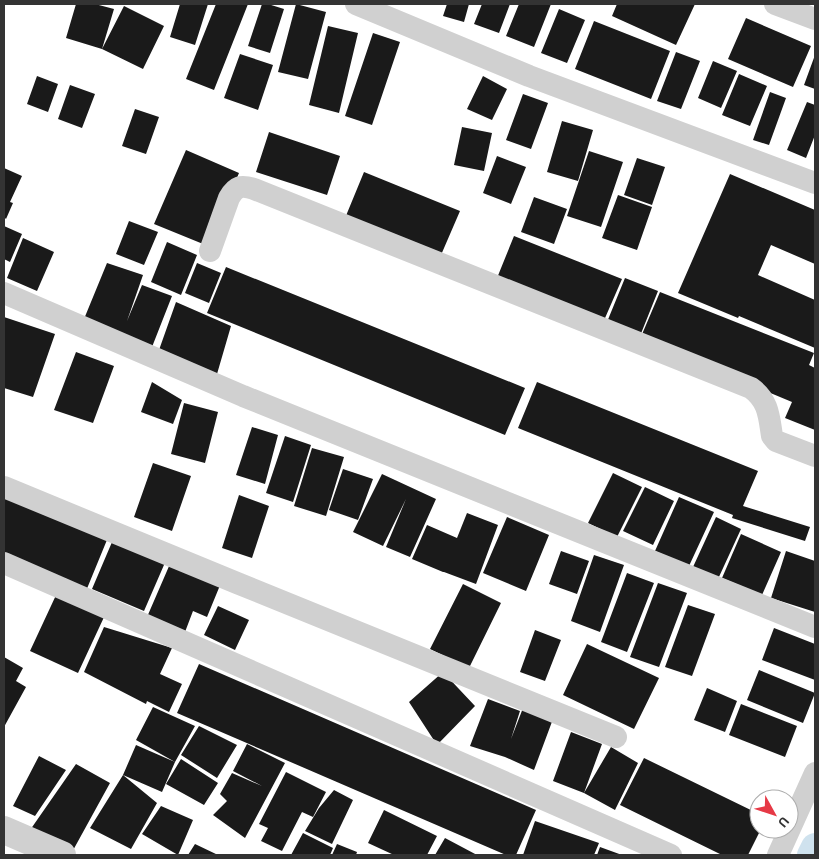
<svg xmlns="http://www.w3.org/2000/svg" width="819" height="859" viewBox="0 0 819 859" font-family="'Alegreya Sans',sans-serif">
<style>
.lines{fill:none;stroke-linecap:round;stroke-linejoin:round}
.canal{stroke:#cfe2ee;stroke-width:28}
.building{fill:#1a1a1a}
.minor{stroke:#d0d0d0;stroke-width:22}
.tertiary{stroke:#d0d0d0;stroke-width:28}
</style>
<rect width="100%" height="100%" fill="#fff"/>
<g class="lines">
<path class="canal" d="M811,855L815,847"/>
</g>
<path class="building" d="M76,4H95L114,9L102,49L66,38Z
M180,4H208L195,45L170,37Z
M216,4H248L214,90L186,79Z
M262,4H268L284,9L270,53L248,46Z
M296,4L326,12L308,79L278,72Z
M447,4H469L464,22L443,16Z
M482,4H510L499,33L474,24Z
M519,4H551L534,47L506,36Z
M617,4H695L676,45L612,16Z
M124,6L164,26L143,69L102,49Z
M559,9L585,20L567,63L541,53Z
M746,18L811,46L793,87L728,59Z
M594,21L670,51L651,99L575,69Z
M328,26L358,33L339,113L309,105Z
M373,33L400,42L372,125L345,116Z
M676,52L700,61L681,109L657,101Z
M240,54L273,65L258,110L224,98Z
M815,55V89L804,85Z
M713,61L737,71L721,108L698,98Z
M739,74L767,86L750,126L722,115Z
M37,76L58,84L48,112L27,104Z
M483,76L507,89L492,120L467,109Z
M70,85L95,94L82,128L58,119Z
M770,92L786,98L769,145L753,140Z
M523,94L548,103L531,149L506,140Z
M807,102L815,105V135L806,158L787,150Z
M135,109L159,117L146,154L122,146Z
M562,121L593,130L578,181L547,172Z
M462,127L492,133L484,171L454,165Z
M269,132L340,156L327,195L256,172Z
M186,150L239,173L208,246L154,224Z
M589,151L623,162L601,227L567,216Z
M497,156L526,167L511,204L483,193Z
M637,158L665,167L652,205L624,195Z
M4,168L22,176L10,202L13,203L6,219L4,217Z
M364,172L460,211L438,262L343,223Z
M730,174L815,210V264L771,245L758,275L815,300V348L739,316L738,318L678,293Z
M618,195L652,207L637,250L602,238Z
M534,197L567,209L554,244L521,232Z
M129,221L158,232L144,265L116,254Z
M4,226L22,234L10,262L4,259Z
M514,236L622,279L602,325L495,283Z
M23,238L54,252L37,291L7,278Z
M167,242L197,255L181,295L151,282Z
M107,263L143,275L127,321L142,285L172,296L152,347L84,319Z
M197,263L221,273L209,303L185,293Z
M226,267L525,388L505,435L207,313Z
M625,278L658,291L640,336L607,322Z
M660,292L814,353L809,365L815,368V430L785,418L792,402L640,339Z
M176,302L231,326L217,374L159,350Z
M4,317L55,334L33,397L4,388Z
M76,352L114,366L93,423L54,410Z
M152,382L182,400L173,424L141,412Z
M537,382L758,471L743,506L810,527L805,541L732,518L733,515L518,428Z
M184,403L218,412L205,463L171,454Z
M252,427L278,435L265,484L236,475Z
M285,436L311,445L293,502L266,493Z
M312,448L344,457L326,516L294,506Z
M153,463L191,476L172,531L134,517Z
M343,469L373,479L358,520L329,510Z
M613,473L642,487L617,537L588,523Z
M382,474L436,499L410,557L386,547L406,499L383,546L353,532Z
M645,487L674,501L653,545L623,531Z
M4,492L109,535L86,591L4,557Z
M239,495L269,506L252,558L222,548Z
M679,497L714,512L689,566L655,551Z
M467,513L498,525L476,584L444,572H443L412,559L427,525L457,538Z
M507,517L549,535L526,591L483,573Z
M716,517L741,529L718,579L693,567Z
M741,534L781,552L762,595L722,578Z
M115,535L167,558L144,611L92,589Z
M561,551L589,561L577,594L549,584Z
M786,551L815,561V612L771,598Z
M594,555L624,565L600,632L571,621Z
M173,557L223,578L207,617L193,611L185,632L147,617Z
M627,573L654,583L627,652L601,642Z
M658,583L687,593L659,667L630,657Z
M463,584L501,603L469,668L430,649Z
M57,593L105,615L78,673L30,651Z
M688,605L715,614L692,676L665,667Z
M218,606L249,620L235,650L204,635Z
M104,627L172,648L160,674L182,684L169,712L147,701L146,704L84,672Z
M774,628L815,644V680L762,660Z
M535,630L561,640L545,681L520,672Z
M587,644L659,678L634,729L563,695Z
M4,657L23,668L16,681L26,687L4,727Z
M199,664L536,810L516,855H506L177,713Z
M759,670L815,693L803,723L747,700Z
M443,672L475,706L437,745L409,702Z
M707,688L737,701L725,732L694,720Z
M488,699L520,711L511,739L523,708L553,719L534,770L505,757L470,746Z
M741,704L797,726L785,757L729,735Z
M153,707L195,726L175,762L162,792L123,775L157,803L131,849L90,828L123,775L136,745L175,762L136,740Z
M199,726L237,745L217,778L181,755Z
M571,732L602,744L584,793L611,747L638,763L615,810L584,793L553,781Z
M247,744L285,763L245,838L213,815L227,801L220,794L232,773L262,786L233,771Z
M39,756L66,770L35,816L13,806Z
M644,758L759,814V829H761L748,855H722L620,805Z
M181,759L218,783L204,805L166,784Z
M76,764L110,783L71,854L28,833Z
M286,772L326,792L313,817L302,812L282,851L261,841L268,828L259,824Z
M334,790L353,800L332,844L305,831L319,808Z
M161,806L193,820L178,855L142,834Z
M384,810L437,836L427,855H394L368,843Z
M535,821L599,843L594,855H523Z
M303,833L333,848L330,855H291Z
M445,838L477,855H435Z
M195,844L218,855H188Z
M337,844L357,852L356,855H332Z
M600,847L622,855H597Z"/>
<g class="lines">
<path class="minor" d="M356,4L529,76L815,183
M775,4L815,19
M210,251L229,198C236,186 241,185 254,189L751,388C769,401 769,417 772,436L776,441L815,456
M4,293L243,396L815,627
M4,487L237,583L616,737
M4,563L671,855
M778,855L815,773"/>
<path class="tertiary" d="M4,830L62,855"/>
</g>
<rect width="819" height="859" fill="none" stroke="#333333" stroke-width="10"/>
<g transform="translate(774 814) rotate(130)"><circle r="24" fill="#ffffff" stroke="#adadad"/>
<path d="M0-4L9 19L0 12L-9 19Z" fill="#e63946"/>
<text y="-8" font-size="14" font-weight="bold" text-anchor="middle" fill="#333333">U</text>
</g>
</svg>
